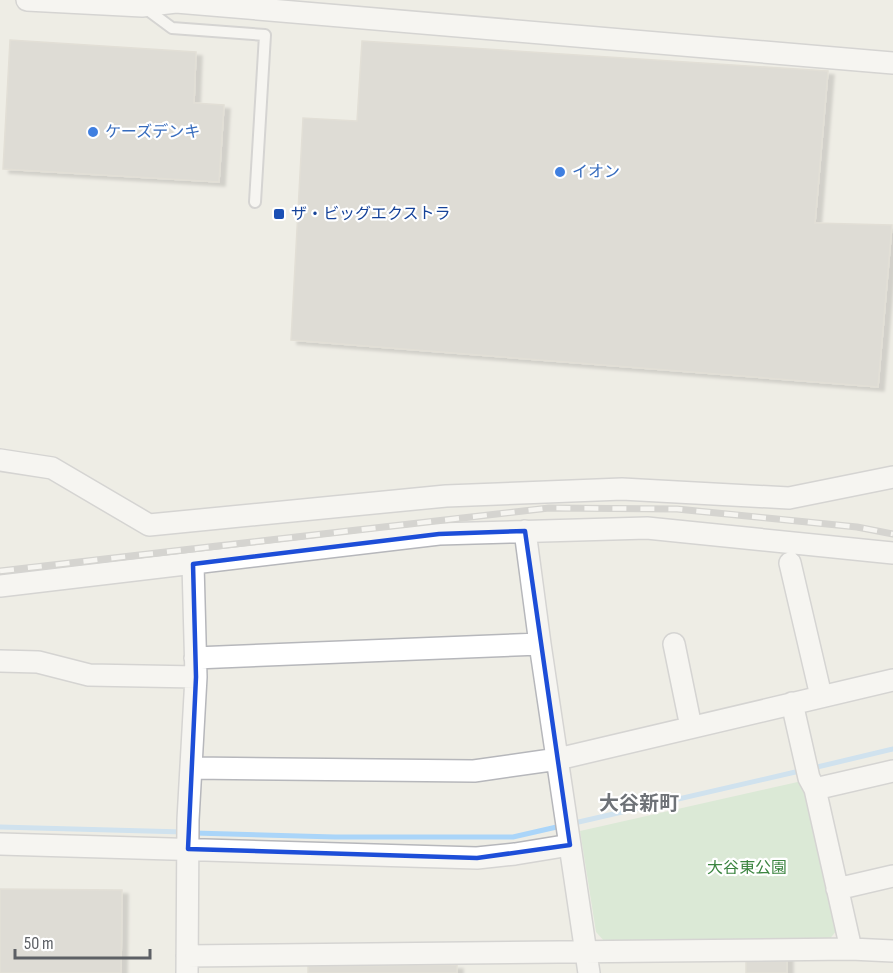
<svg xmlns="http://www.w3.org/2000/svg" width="893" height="973" viewBox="0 0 893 973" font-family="'Sofia Sans Condensed','Noto Sans JP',sans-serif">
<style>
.green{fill:#c4e4c4}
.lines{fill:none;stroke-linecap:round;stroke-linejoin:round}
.stream{stroke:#aad5f9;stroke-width:5}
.building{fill:#cac8c2;stroke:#d3cfc4;stroke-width:1.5;filter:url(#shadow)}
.service-casing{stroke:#b6b7bb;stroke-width:14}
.minor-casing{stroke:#b6b7bb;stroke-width:24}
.service{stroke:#fff;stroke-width:10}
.minor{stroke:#fff;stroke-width:21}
.rail-casing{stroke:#b5b6b6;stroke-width:7}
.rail{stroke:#fff;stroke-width:4.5;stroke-dasharray:14;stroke-linecap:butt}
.marked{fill:none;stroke:#1d4ed8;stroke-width:4.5;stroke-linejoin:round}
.shop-dot{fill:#3f7fe0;stroke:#fff;stroke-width:2}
.transit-dot{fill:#1a4fb4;stroke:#fff;stroke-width:2}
.labels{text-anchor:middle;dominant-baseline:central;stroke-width:4.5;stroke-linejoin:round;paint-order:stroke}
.shop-label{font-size:16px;fill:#366cbe;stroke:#fff;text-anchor:start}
.transit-label{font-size:16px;fill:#164399;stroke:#fff;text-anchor:start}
.park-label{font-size:16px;fill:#3c8541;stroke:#fff}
.quarter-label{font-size:20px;font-weight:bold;fill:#6e7277;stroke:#fff}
</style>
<defs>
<filter id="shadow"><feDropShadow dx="6" dy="4" stdDeviation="1.5" flood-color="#0004"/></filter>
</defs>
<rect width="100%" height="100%" fill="#eeede5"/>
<path class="green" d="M802,781L837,930L829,940L605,942L596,932L580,831Z"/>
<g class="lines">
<path class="stream" d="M813,768L893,749
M570,824L804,770
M0,827L184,832
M194,833L335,837H513L561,826"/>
</g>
<path class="building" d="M10,40L196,52L194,103L224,105L219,182L3,169Z
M362,41L828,71L815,223L892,225L878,387L291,340L303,118L357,121Z
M0,889L122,890L121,973H0Z
M787,955V973H746V957Z
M457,965V973H308V966Z"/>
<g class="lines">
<g class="service-casing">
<path id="service" d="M145,8L172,28L265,35L255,202"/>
</g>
<g class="minor-casing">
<path id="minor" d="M27,0L142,6L176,2L893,63
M0,460L52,468L149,525L446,496L622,489L789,498L893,477
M525,531L540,644L589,973
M790,563L821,696
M0,586L439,534L647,528L893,553
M674,644L691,727
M195,658L540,644
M0,661L38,662L89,675L196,677
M792,703L809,778L815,789L851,949
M192,768L474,771L558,759L893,680
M815,789L893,771
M0,844L477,858L515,854L570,845
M837,889L893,876
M187,956L851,949L893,951
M187,973L188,820L196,677L193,564"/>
</g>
<use href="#service" class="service"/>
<use href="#minor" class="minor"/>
<g class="rail-casing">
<path id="rail" d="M0,571L549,508L677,509L857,527L893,534"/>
</g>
<use href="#rail" class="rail"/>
</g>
<path d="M0 0H893V973H0ZM525,531L570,845L477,858L188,849L196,677L193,564L439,534Z" fill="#eeede5" fill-opacity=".55" fill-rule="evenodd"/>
<path class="marked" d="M525,531L570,845L477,858L188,849L196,677L193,564L439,534Z"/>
<g class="shop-dot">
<circle cx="93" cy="132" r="6"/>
<circle cx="560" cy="172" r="6"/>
</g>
<rect class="transit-dot" x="273" y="208" width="12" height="12" rx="3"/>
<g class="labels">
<g class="shop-label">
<text x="105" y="132">ケーズデンキ</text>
<text x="572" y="172">イオン</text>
</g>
<g class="transit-label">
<text x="291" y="214">ザ・ビッグエクストラ</text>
</g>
<g class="park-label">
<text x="747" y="868">大谷東公園</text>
</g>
<g class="quarter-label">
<text x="639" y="804">大谷新町</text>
</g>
</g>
<path d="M15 949v9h135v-9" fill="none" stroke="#5d6065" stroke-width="3"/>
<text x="24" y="949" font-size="18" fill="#5d6065" stroke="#ffffff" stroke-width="4.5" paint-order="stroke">50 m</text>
</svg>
